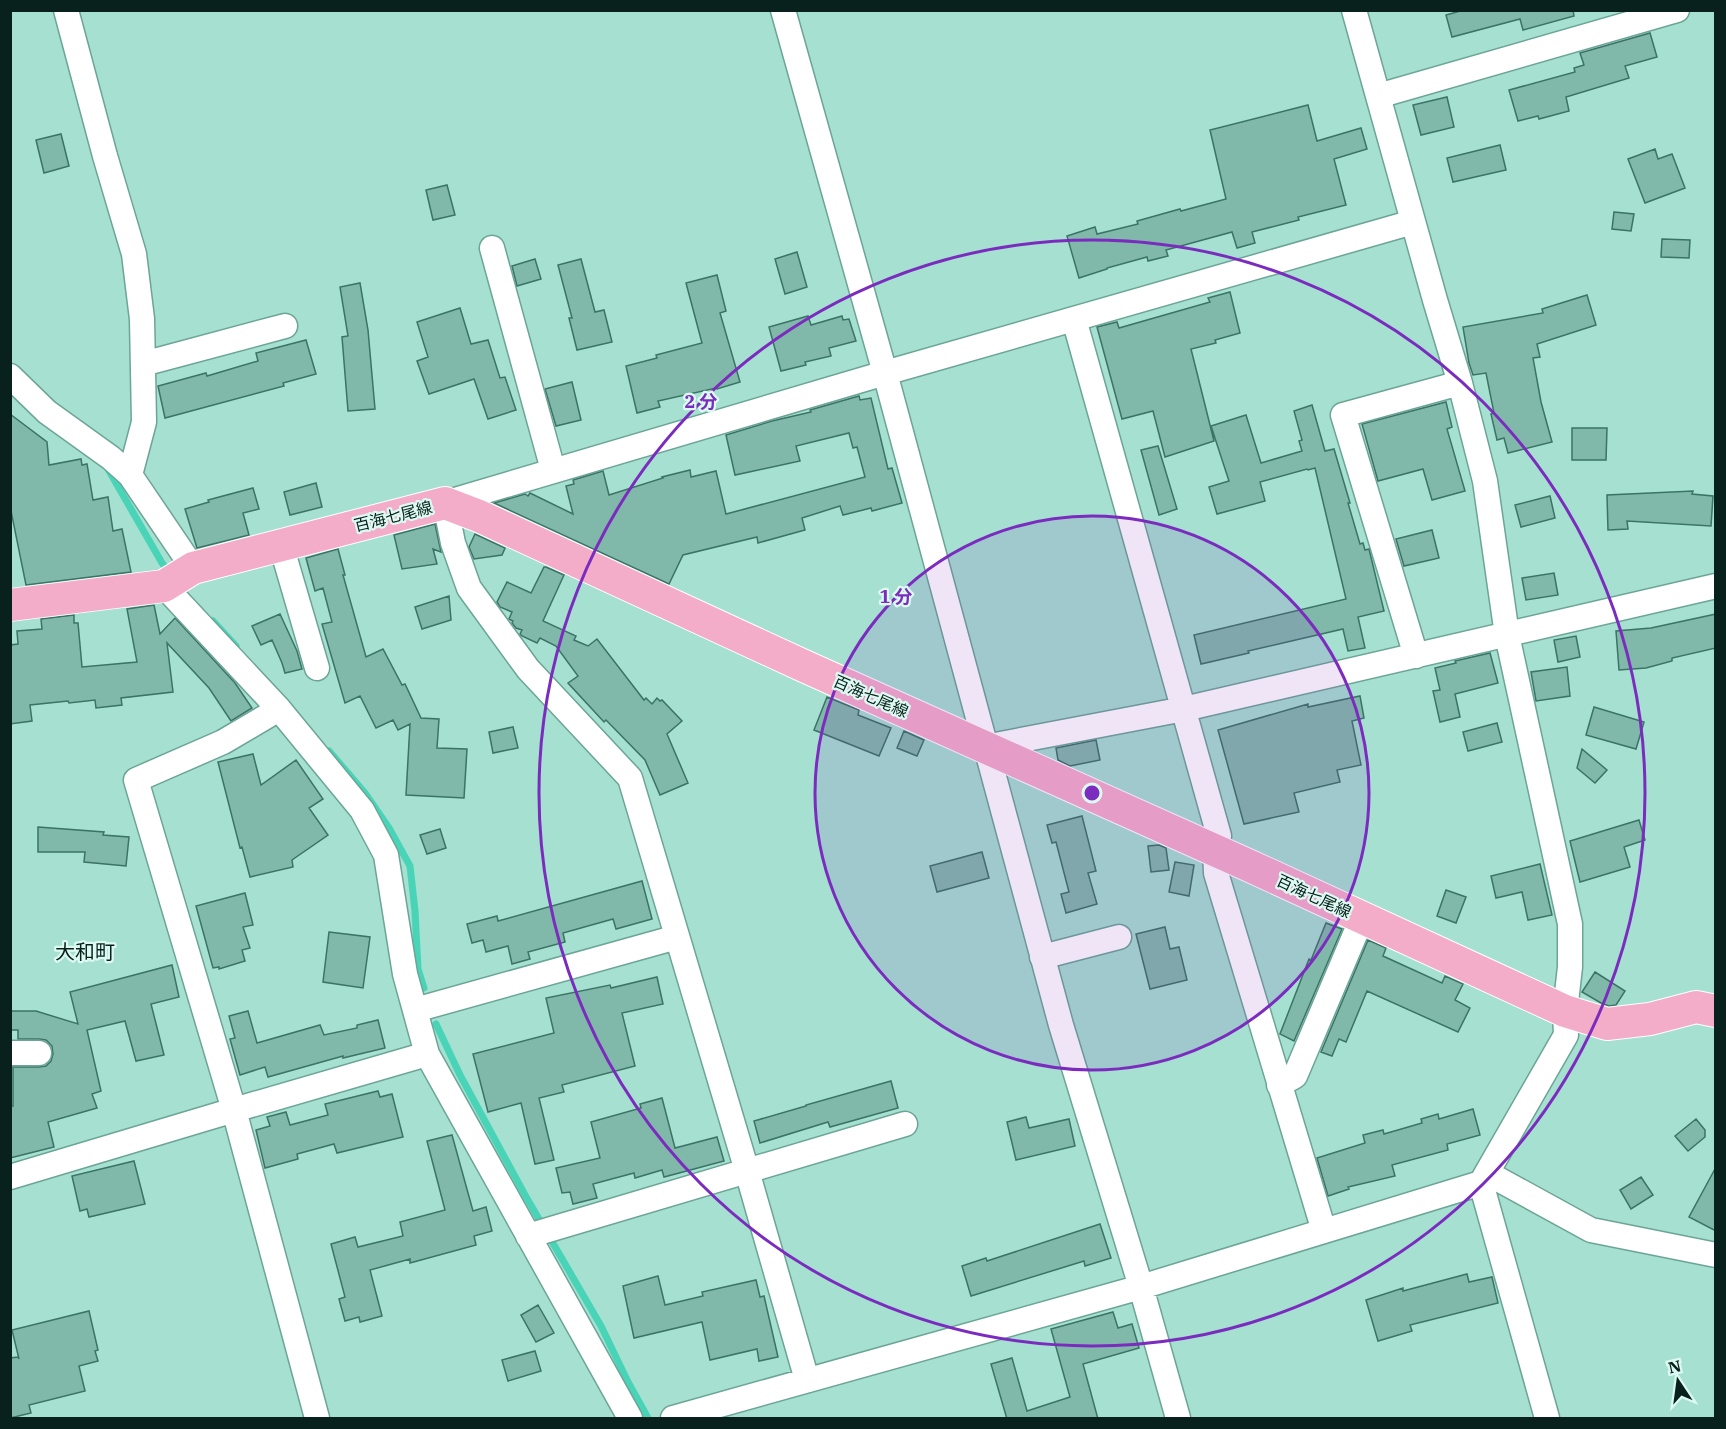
<svg xmlns="http://www.w3.org/2000/svg" width="1726" height="1429" viewBox="0 0 1726 1429" font-family="'IBM Plex Serif','Noto Sans JP',serif">
<style>
.lines{fill:none;stroke-linecap:round;stroke-linejoin:round}
.stream{stroke:#49d4b7;stroke-width:7}
.building{fill:#80b9aa;stroke:#3b7366;stroke-width:1.5}
.minor-casing{stroke:#6ca597;stroke-width:27}
.major-casing{stroke:#fff;stroke-width:34}
.minor{stroke:#fff;stroke-width:24}
.major{stroke:#f4adc9;stroke-width:32}
.ring{fill:none;stroke:#7b2cbf;stroke-width:3}
.labels{text-anchor:middle;dominant-baseline:central;stroke-width:4.5;stroke-linejoin:round;paint-order:stroke}
.street-label{font-size:16px;fill:#09211c;stroke:#ddfaf2}
.quarter-label{font-size:20px;fill:#09211c;stroke:#ddfaf2}
.centre{fill:#7b2cbf;stroke:#ddfaf2;stroke-width:3}
.ring-label{font-size:18px;text-anchor:middle;font-weight:bold;fill:#7b2cbf;stroke:#ddfaf2;stroke-width:4.5;stroke-linejoin:round;paint-order:stroke}
</style>
<rect width="100%" height="100%" fill="#a5e0d0"/>
<g class="lines">
<path class="stream" d="M108,469L162,563L170,573
M213,621L236,646
M329,751L365,793L389,828L410,866L415,911L418,969L424,988
M436,1024L460,1075L525,1195L601,1326L628,1382L648,1418"/>
</g>
<path class="building" d="M1464,10H1573L1574,16L1523,30L1520,19L1452,37L1446,15Z
M1650,33L1657,57L1625,66L1629,78L1566,97L1569,111L1539,119L1538,116L1518,121L1509,90L1575,72L1574,68L1584,65L1580,53Z
M1447,97L1454,127L1421,135L1413,105Z
M1308,105L1317,141L1361,128L1367,149L1334,159L1346,205L1298,217L1299,220L1252,232L1255,243L1237,248L1232,232L1166,250L1168,256L1148,261L1147,257L1107,268V269L1079,278L1067,236L1095,227L1097,234L1138,224L1137,221L1180,209L1181,211L1226,199L1210,130Z
M61,134L69,166L44,173L36,140Z
M1500,145L1506,170L1453,182L1447,158Z
M1655,149L1658,159L1672,154L1685,188L1645,203L1628,159Z
M447,185L455,215L433,220L426,190Z
M1614,212L1634,214L1631,231L1612,229Z
M1662,239L1690,240L1689,258L1661,257Z
M797,252L807,287L785,294L775,259Z
M535,259L541,279L517,286L512,266Z
M581,259L595,312L604,310L612,342L577,350L569,318H572L558,265Z
M717,275L726,311L720,313L740,382L717,389L716,388L658,401L660,407L637,413L626,366L657,358L656,355L702,343L686,283Z
M360,283L368,330L375,409L348,411L342,337L348,336L340,287Z
M1230,292L1240,333L1215,340L1216,343L1191,349L1214,441L1165,457L1153,411L1122,419L1097,327L1117,322L1119,328L1210,302L1208,298Z
M1587,295L1596,325L1537,344L1540,357L1533,358L1541,402L1552,442L1508,453L1504,438L1497,440L1491,414L1494,413L1486,373L1473,375L1469,363L1463,327L1543,313L1542,309Z
M460,308L471,344L488,340L500,378L505,377L516,410L488,419L474,379L429,394L417,361L428,357L417,322Z
M808,316L811,325L842,316L843,320L849,319L856,341L829,348L831,356L805,362L806,365L781,371L769,327Z
M306,340L316,374L283,383L284,386L165,418L158,386L206,373L207,376L258,361L256,353Z
M572,382L581,420L556,426L545,389Z
M859,396L860,400L871,398L888,469L892,468L902,503L872,511L871,508L843,515L840,506L802,518L805,530L758,543L757,537L683,555L669,584L494,503L525,494L528,496L530,493L573,514L566,486L574,484L573,480L603,471L609,495L663,478L662,477L690,470L691,477L716,471L726,514L865,477L857,447L853,448L849,433L796,446L800,461L735,475L726,435L772,421L811,412L810,410Z
M1446,402L1452,427L1447,429L1465,491L1432,500L1423,469L1378,481L1362,424Z
M1312,405L1325,451L1334,449L1350,503H1348L1360,544L1363,543L1365,550L1369,549L1384,611L1358,617L1365,648L1348,651L1343,629L1248,651L1249,653L1201,664L1194,635L1346,599L1315,468L1308,470L1307,469L1260,482L1265,501L1217,514L1209,487L1229,481L1211,426L1246,415L1261,463L1302,451L1299,441L1302,440L1294,411Z
M10,414L47,442L49,465L81,459L82,465L87,464L93,500L108,497L113,531L122,529L131,572L26,585L10,506Z
M1572,428H1607L1606,460H1572Z
M1158,446L1177,509L1159,515L1141,450Z
M316,483L322,507L290,515L284,492Z
M253,488L259,509L243,513L249,535L197,548L185,509L209,502L208,500Z
M1693,491L1692,494L1713,496L1711,526L1627,521L1628,529L1608,530L1607,495Z
M1550,496L1555,518L1521,527L1515,505Z
M435,524L441,552L433,549L437,564L402,569L394,535Z
M1432,530L1439,558L1404,566L1396,539Z
M475,534L505,548L502,555L474,559L469,547Z
M338,549L345,575H343L366,657L383,649L402,685L405,684L421,718L439,719L437,748L467,749L464,798L406,795L410,724L398,730L393,720L376,728L360,696L345,703L322,624L332,622L323,588L315,591L306,558Z
M544,567H546L564,575L543,621L576,636L574,640L588,646L597,639L644,700L646,698L652,704L657,698L660,701L662,700L682,721L667,734L688,783L660,795L645,760L606,720L604,722L568,683L578,676L556,646L540,638L537,643L522,636L520,634L522,630L516,628L512,623L513,621L509,619L512,612L500,607L497,602L507,582L531,593Z
M1554,573L1558,595L1526,600L1522,578Z
M449,596L451,620L422,629L415,607Z
M154,605L160,634L175,618L235,683L252,708L231,721L209,688L167,643L173,692L121,698L122,705L96,708L95,700L69,703L68,701L30,705L32,721L10,724V645L18,644L17,631L42,629L41,619L74,615V623H78L82,667L137,662L127,609Z
M280,614L297,651L302,669L285,673L282,663L272,640L261,645L252,626Z
M1716,614V648L1672,658V661L1646,668L1619,670L1616,631L1651,628Z
M1576,636L1580,657L1558,662L1554,640Z
M1490,653L1498,683L1455,694L1460,717L1440,722L1433,691L1440,690L1435,668L1456,663L1455,661Z
M1567,667L1570,696L1536,701L1531,672Z
M1360,696L1364,718L1352,721L1361,765L1337,770L1340,782L1294,793L1299,812L1244,824L1218,730L1308,704V707Z
M827,697L859,710L858,715L891,728L879,756L814,730Z
M1594,707L1644,722L1636,749L1586,735Z
M1497,723L1502,742L1468,751L1463,732Z
M513,727L518,748L493,753L489,732Z
M904,731L924,740L917,756L897,748Z
M1096,740L1100,760L1070,766L1058,760L1056,748Z
M1582,749L1607,770L1595,783L1577,768Z
M253,754L261,785L296,760L323,799L309,808L328,835L292,860L293,867L250,877L242,847L240,848L218,762Z
M1082,816L1096,871L1088,873L1097,904L1066,913L1061,894L1069,892L1056,842L1052,843L1047,825Z
M1639,820L1645,840L1624,847L1630,867L1580,882L1570,841Z
M38,827L104,832L103,835L129,837L126,866L84,862L85,852H38Z
M440,829L446,848L427,854L420,835Z
M1159,845L1166,848L1169,870L1151,872L1148,846Z
M982,852L989,878L937,892L930,866Z
M1175,862L1194,865L1189,896L1169,892Z
M1540,864L1552,915L1528,920L1522,892L1496,898L1491,876Z
M642,881L652,919L616,929L613,919L563,933L565,942L528,952L530,959L512,964L508,946L486,952L483,940L472,943L467,924L497,916L498,921Z
M1446,890L1466,897L1456,923L1437,916Z
M245,893L253,925L243,927L250,948L242,950L245,961L219,969V967L213,968L196,906Z
M1326,923L1342,929L1294,1041L1280,1034L1309,959L1311,960Z
M1165,927L1170,949L1179,947L1187,980L1150,989L1136,934Z
M329,932L370,937L363,988L323,982Z
M1368,940L1386,948L1383,956L1442,983L1445,976L1463,984L1455,1000L1470,1008L1458,1032L1367,991L1346,1042L1339,1039L1332,1056L1321,1052Z
M172,965L179,997L151,1004L164,1055L136,1061L125,1021L87,1030L101,1091L92,1094L97,1108L48,1122L54,1147L10,1158V1107L13,1106V1067H39L46,1066L51,1061L53,1054L52,1046L46,1040L39,1039H18V1030H10V1011H36L78,1024L70,992Z
M1595,972L1625,991L1616,1005L1609,1006L1601,1003L1582,992Z
M657,977L663,1004L622,1013L635,1066L562,1085L564,1092L539,1098L554,1160L535,1164L521,1103L488,1112L473,1054L554,1033L546,998L610,985L611,988Z
M248,1011L257,1043L320,1025L324,1035L357,1028V1025L378,1020L385,1048L343,1058V1056L268,1077L265,1067L240,1075L230,1039L235,1038L229,1016Z
M891,1081L898,1108L830,1127L828,1122L760,1143L754,1121L806,1106V1105Z
M378,1091L380,1097L392,1094L403,1137L337,1153L334,1144L297,1154L298,1159L265,1168L256,1130L270,1126L267,1117L286,1112L290,1125L328,1115L325,1104Z
M662,1098L675,1148L717,1137L724,1161L664,1177L662,1170L635,1178L634,1173L593,1184L597,1198L573,1204L570,1192L562,1193L556,1168L600,1158L591,1122L641,1108L640,1104Z
M1473,1109L1480,1135L1447,1144L1448,1150L1392,1165L1395,1176L1348,1187L1349,1189L1328,1196L1317,1158L1365,1143L1363,1135L1383,1130L1384,1134L1422,1123L1421,1119L1438,1114L1439,1119Z
M1026,1117L1029,1128L1069,1119L1075,1146L1016,1160L1007,1122Z
M1696,1119L1705,1130V1137L1688,1151L1675,1136Z
M452,1135L473,1211L486,1207L492,1231L474,1236L476,1245L410,1263V1259L370,1270L382,1316L360,1322L359,1317L345,1321L339,1299L345,1297L331,1244L355,1237L358,1247L403,1236L400,1222L445,1210L427,1141Z
M134,1161L145,1204L89,1217L87,1209L80,1211L72,1176Z
M1716,1167V1231L1689,1217Z
M1641,1177L1653,1195L1631,1209L1620,1190Z
M1100,1224L1111,1258L1085,1266L1084,1261L971,1296L962,1266L986,1258L987,1261Z
M1467,1274L1469,1282L1492,1277L1498,1303L1410,1325L1412,1331L1378,1341L1366,1300L1403,1288V1291Z
M658,1276L665,1305L703,1296L702,1292L756,1280L760,1297L764,1296L778,1357L759,1361L757,1349L710,1360L702,1322L634,1338L623,1286Z
M538,1305L554,1333L536,1342L521,1315Z
M89,1311L98,1350L95,1351L98,1361L79,1366L85,1391L29,1405L31,1413L10,1418V1358L18,1357L19,1359L12,1330Z
M1113,1312L1118,1328L1132,1324L1139,1348L1083,1364L1098,1419H1007L991,1364L1012,1358L1027,1411L1070,1397L1051,1329Z
M535,1351L541,1371L508,1381L502,1360Z"/>
<g class="lines">
<g class="minor-casing">
<path id="minor" d="M66,10L105,156L134,254L142,319L144,422L130,475
M783,10L885,373L1061,1025L1141,1287L1178,1418
M1354,10L1435,300L1460,383L1485,481L1507,635L1570,924V967L1565,1011L1566,1035L1481,1183L1547,1418
M1378,96L1677,10
M492,248L553,470
M1074,319L1219,836L1215,850L1216,873L1324,1231
M143,364L285,326
M10,376L47,412L111,458L130,475L193,568
M281,545L317,668
M164,586L279,709L362,810L386,855L405,974L427,1054L630,1418
M1416,656L1343,415L1460,383
M279,709L223,742L136,780L234,1110L317,1418
M985,747L1184,709L1716,586
M1042,957L1119,937
M415,1010L677,937
M10,1053H39
M1279,1085L1295,1076L1362,918
M1487,1173L1591,1230L1716,1255
M10,1177L234,1110L427,1054
M528,1236L905,1124
M807,1380L747,1171L630,778L528,669L469,588L453,543L445,503L885,373L1413,222
M673,1418L1141,1287L1481,1183"/>
</g>
<g class="major-casing">
<path id="major" d="M10,605L164,586L193,568L445,503L479,516L804,666L1250,866L1565,1011L1607,1024L1650,1019L1696,1007L1716,1011"/>
</g>
<use href="#minor" class="minor"/>
<use href="#major" class="major"/>
</g>
<circle cx="1092" cy="793" r="277" fill="#7b2cbf" fill-opacity=".12"/>
<g class="ring">
<circle cx="1092" cy="793" r="277"/>
<circle cx="1092" cy="793" r="553"/>
</g>
<g class="labels">
<g class="street-label">
<text transform="translate(393 516) rotate(-14)">百海七尾線</text>
<text transform="translate(871 696) rotate(24)">百海七尾線</text>
<text transform="translate(1314 896) rotate(25)">百海七尾線</text>
</g>
<g class="quarter-label">
<text x="85" y="951">大和町</text>
</g>
</g>
<circle cx="1092" cy="793" r="9" class="centre"/>
<g class="ring-label">
<text x="701" y="408">2 分</text>
<text x="896" y="603">1 分</text>
</g>
<rect width="1726" height="1429" fill="none" stroke="#09211c" stroke-width="24"/>
<g transform="translate(1678 1381) rotate(347)" stroke="#ddfaf2" stroke-width="4.5" paint-order="stroke">
<path d="M0-4.5L10 22L0 15L-10 22Z" fill="#09211c"/>
<text y="-9" font-size="16" font-weight="bold" text-anchor="middle" fill="#09211c">N</text>
</g>
</svg>
